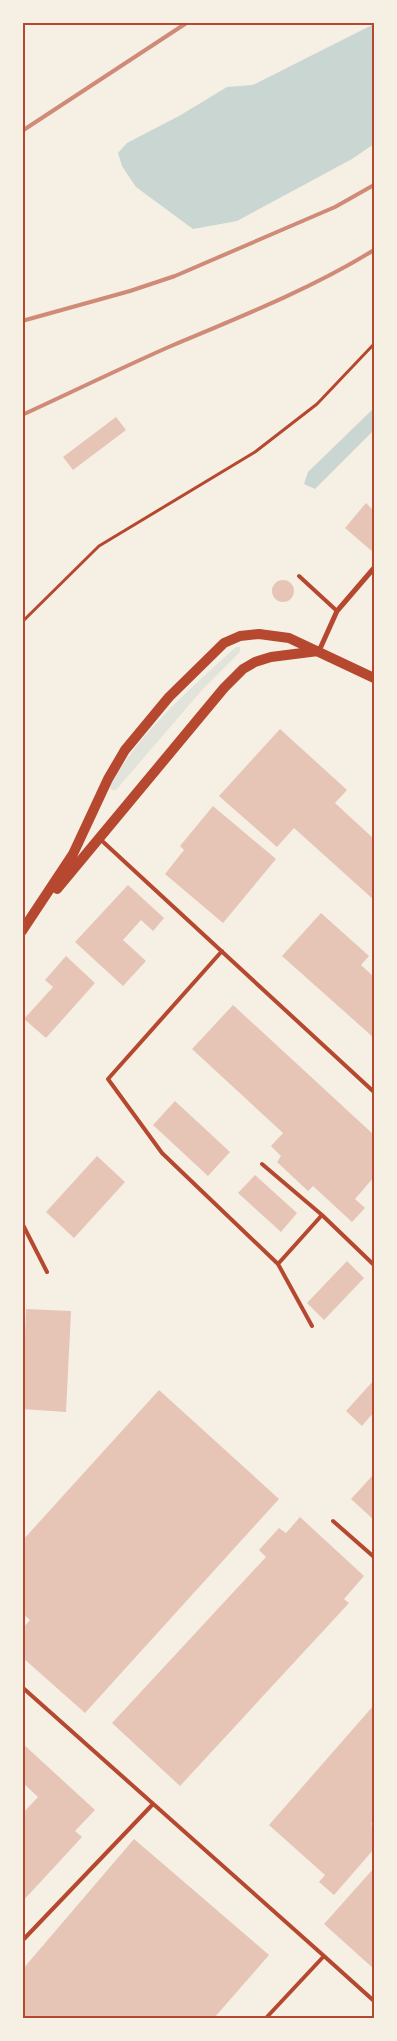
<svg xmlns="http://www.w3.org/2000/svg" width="397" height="2041" viewBox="0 0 397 2041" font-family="'Golos Text',sans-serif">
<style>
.green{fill:#e2e4dc}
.water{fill:#c9d6d2}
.building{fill:#e6c5b7}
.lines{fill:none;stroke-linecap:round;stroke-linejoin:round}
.path{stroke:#b5482f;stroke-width:3}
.service{stroke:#b5482f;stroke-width:4}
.minor{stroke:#b5482f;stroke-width:5}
.secondary{stroke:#b5482f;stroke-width:10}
.rail{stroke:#cf8b77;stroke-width:4}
.neatline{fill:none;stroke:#b5482f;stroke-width:2}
</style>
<rect width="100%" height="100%" fill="#f6efe4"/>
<path class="green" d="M236,647H240V652L202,690L116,790H112L110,787L112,782C143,729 191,688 236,647Z"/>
<path class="water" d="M374,24V144L352,159L237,221L193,229L136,187L122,166L118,153L127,143L179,116L227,87L253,85Z
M374,408V430L315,489L304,484L308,472Z"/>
<path class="building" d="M116,417L126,430L73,470L63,457Z
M366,503L374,511V553L345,528Z
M272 591a11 11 0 1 1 22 0a11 11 0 1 1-22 0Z
M280,729L347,790L335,803L374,839V900L294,828L277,847L219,796Z
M213,806L276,859L223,923L165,874L184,850L180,846Z
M128,885L164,918L153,931L141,920L123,940L146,961L123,986L75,942Z
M321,913L369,956L361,965L374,977V1038L282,956Z
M66,956L95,983L46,1038L24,1019L53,987L45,980Z
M233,1005L374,1135V1177L355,1199L365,1208L352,1222L313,1186L308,1191L277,1162L281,1156L271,1146L283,1133L192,1049Z
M175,1101L230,1152L208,1176L153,1125Z
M97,1156L125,1182L74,1238L46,1212Z
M255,1175L297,1213L281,1232L238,1193Z
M347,1261L364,1278L324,1320L307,1303Z
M26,1309L71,1311L66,1412L22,1409Z
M374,1380V1412L362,1426L346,1411Z
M159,1390L279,1499L85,1713L22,1657V1629L30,1620L22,1613V1541Z
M374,1474V1520L351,1499Z
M300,1517L364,1576L344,1599L349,1603L180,1786L112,1723L266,1557L259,1550L279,1528L286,1533Z
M374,1705V1820L371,1824L374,1827V1849L334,1895L319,1882L325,1875L269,1825Z
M22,1743L95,1810L75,1831L82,1837L22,1902V1814L38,1797L22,1782Z
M134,1839L269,1955L214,2018H22V1970Z
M374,1868V1969L324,1924Z"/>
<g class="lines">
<path class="path" d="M22,622L99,546L255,452L317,404L374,344"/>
<path class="service" d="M299,576L337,611
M100,839L374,1092
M222,951L108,1079L162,1153L278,1264L322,1215L374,1265
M262,1164L322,1215
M22,1223L47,1272
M278,1264L312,1326
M333,1521L374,1557
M22,1687L324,1956
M22,1941L153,1804
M266,2018L324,1956L374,2001"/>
<path class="minor" d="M319,651L337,611L374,568"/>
<path class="secondary" d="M57,889L224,688L243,669L255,662L271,657L318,651
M22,931L73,854L108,779L125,750L169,697L224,643L240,636L259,634L289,638L374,678"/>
<path class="rail" d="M22,131L188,22
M22,321L130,291L175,276L335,207L374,185
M22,415C72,392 121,368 171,346C240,317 311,289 374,250"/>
</g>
<rect width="397" height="2041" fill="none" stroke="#f6efe4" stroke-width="48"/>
<rect x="24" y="24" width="349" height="1993" class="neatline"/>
</svg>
